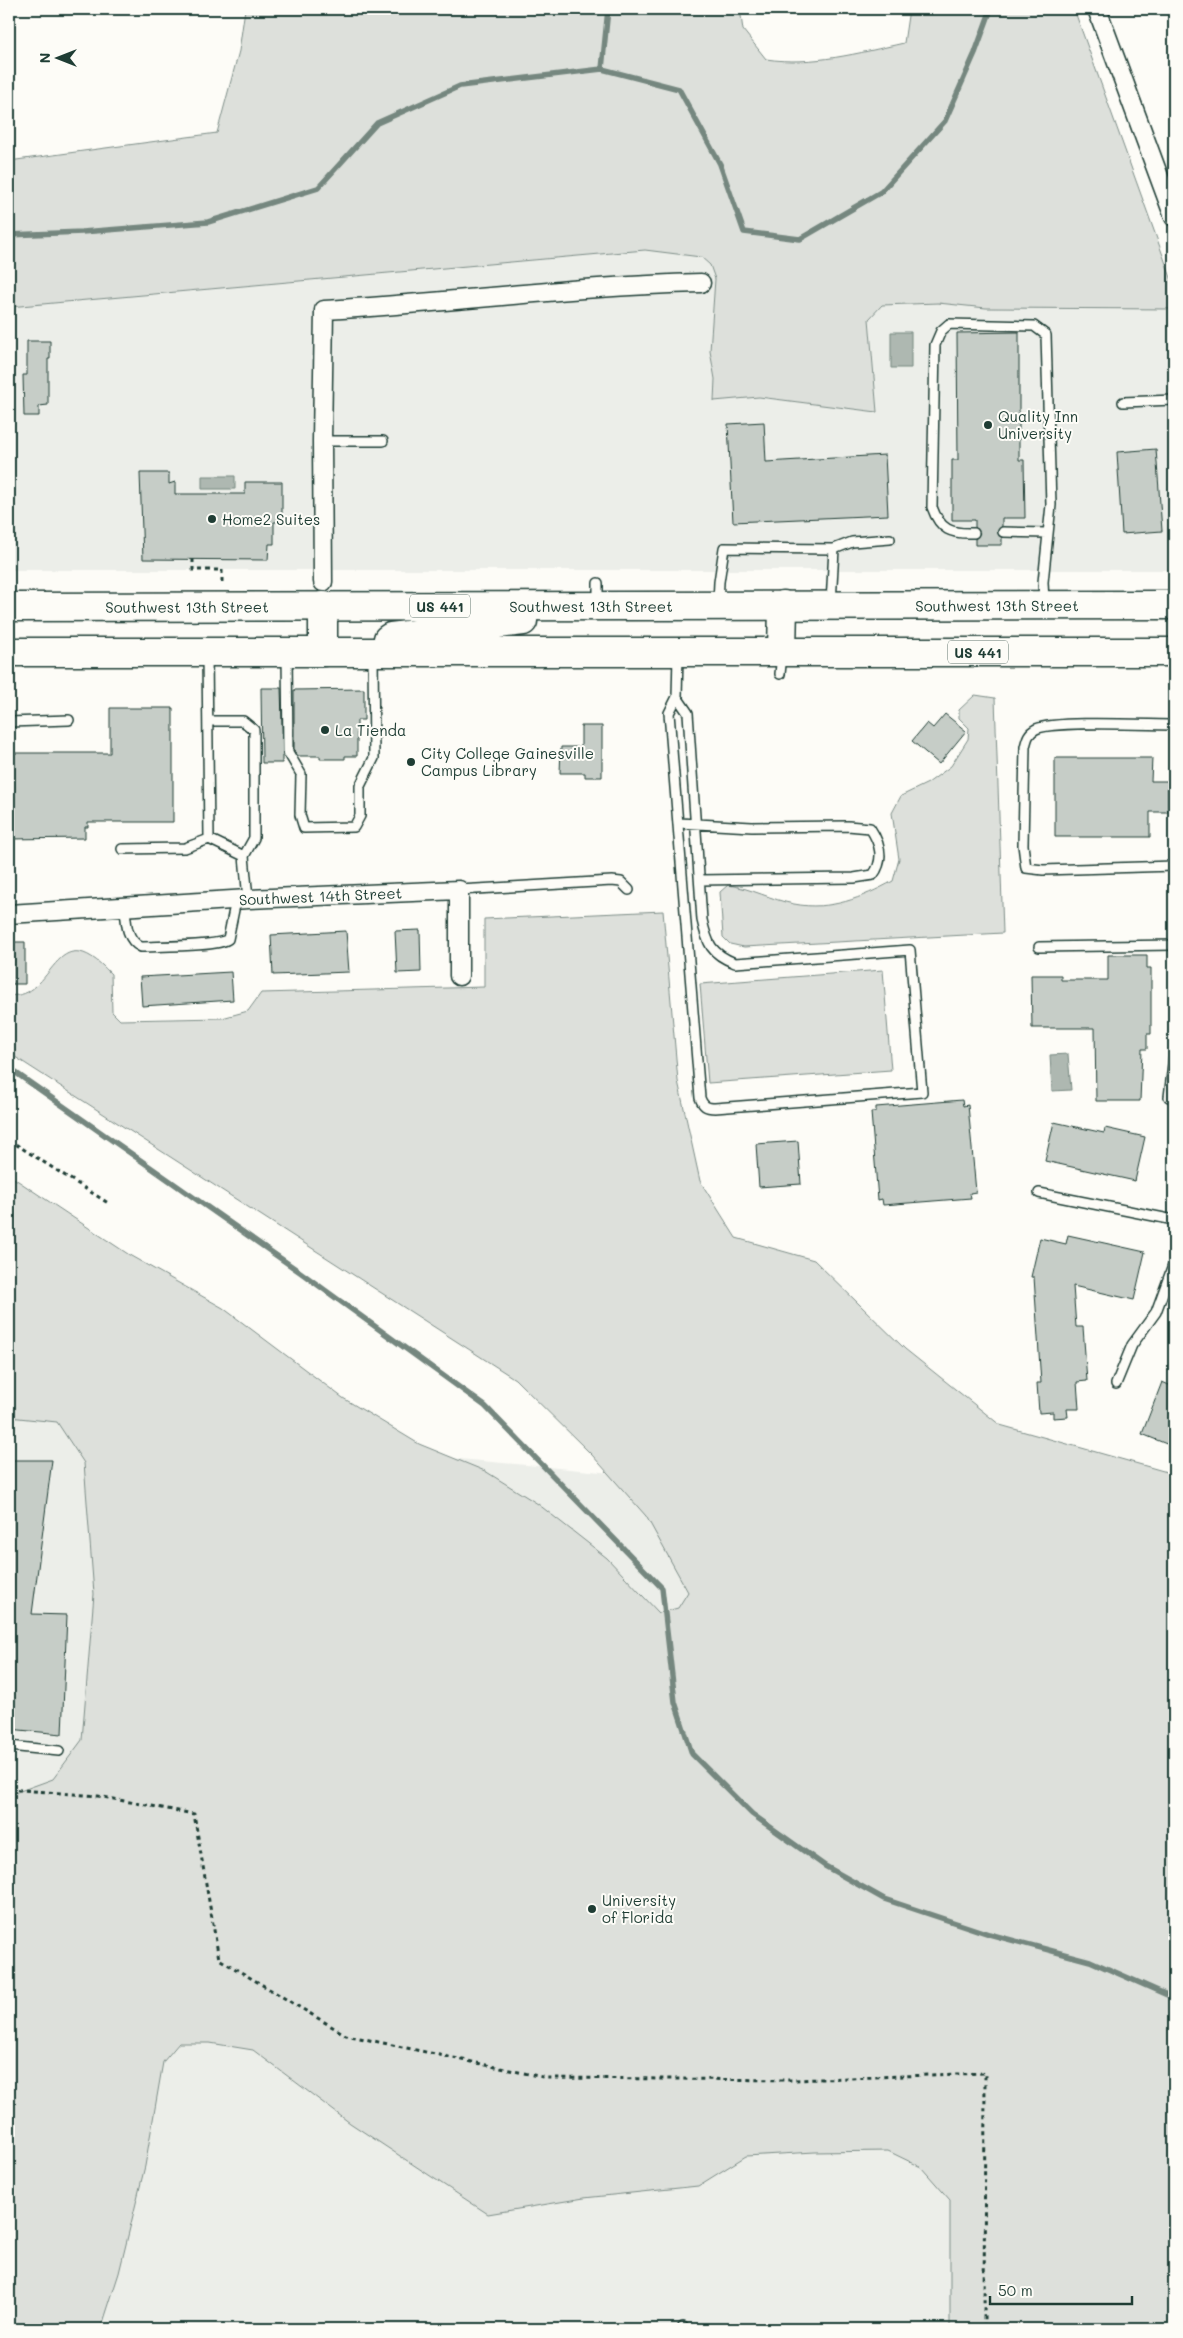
<svg xmlns="http://www.w3.org/2000/svg" width="1183" height="2338" viewBox="0 0 1183 2338" font-family="Mali,sans-serif">
<style>
.built{fill:#eceee9}
.green{fill:#dde0db;stroke:#7e8e88}
.water{fill:#aeb8b1;stroke:#75877f}
.lines{fill:none;stroke-linecap:round;stroke-linejoin:round}
.stream{stroke:#75877f;stroke-width:5.5}
.building{fill:#c6cdc7;stroke:#1f3d34}
.service-casing{stroke:#1f3d34;stroke-width:12}
.minor-casing{stroke:#1f3d34;stroke-width:21}
.primary-casing{stroke:#1f3d34;stroke-width:31}
.path{stroke:#1f3d34;stroke-width:3;stroke-dasharray:4 4;stroke-linecap:butt}
.service{stroke:#fdfcf7;stroke-width:9}
.minor{stroke:#fdfcf7;stroke-width:18}
.primary{stroke:#fdfcf7;stroke-width:28}
.poi-dot{fill:#1f3d34;stroke:#fdfcf7;stroke-width:2}
.labels{text-anchor:middle;dominant-baseline:central;stroke-width:4;stroke-linejoin:round;paint-order:stroke}
.shield{fill:#fdfcf7;stroke:#62766e;stroke-width:1}
.shield-label{font-size:14px;font-weight:bold;fill:#1f3d34}
.poi-label{font-size:15px;fill:#1f3d34;stroke:#fdfcf7;text-anchor:start}
.street-label{font-size:15px;fill:#1f3d34;stroke:#fdfcf7}
</style>
<rect width="100%" height="100%" fill="#fdfcf7"/>
<filter id="ink" filterUnits="userSpaceOnUse"><feTurbulence type="fractalNoise" baseFrequency=".02" numOctaves="2"/><feDisplacementMap in="SourceGraphic" scale="10" xChannelSelector="R" yChannelSelector="G"/><feConvolveMatrix kernelMatrix="1 2 1 2 8 2 1 2 1" color-interpolation-filters="sRGB"/></filter>
<g filter="url(#ink)">
<path class="built" d="M645,250L701,257L710,265L715,279L710,351L715,379L714,401L759,397L877,412L869,318L882,305L938,303L986,308L1174,309V570H9V307Z
M9,1417L719,1483L1174,2329H9Z"/>
<path class="green" d="M245,9H740L743,30L766,59C812,66 859,53 904,43L909,9H1074L1174,286V309L986,308L938,303L882,305L869,319L877,412L759,397L714,401L715,379L710,351L715,279L710,265L701,257L645,250L9,307V161L217,133L239,51Z
M975,695L995,698L1003,933L744,947L730,944L723,937L720,892L728,885C751,888 772,900 794,904C830,911 862,898 893,881L899,859L892,813L901,796L928,783L951,766L968,739L969,728L959,718V710Z
M663,911L678,1081L700,1181L736,1238L814,1260L905,1349L1000,1425L1174,1474V2329H950V2200L921,2167L888,2151L815,2152L746,2156L698,2186L584,2198L488,2214L350,2123L253,2050L210,2043H179L163,2062L145,2166L119,2273L101,2329H9V1795L53,1779L82,1740L94,1594L84,1463L57,1422L9,1417V1175L131,1256L223,1308L343,1398L419,1444L485,1471L538,1504L607,1558L659,1613L678,1608L688,1592L646,1516L592,1455L515,1379L9,1053V995C55,1002 53,911 111,974L112,1012L120,1020L222,1018L248,1011L261,993L484,987V919Z
M883,970L891,1070L708,1083L700,984Z"/>
<path class="water" d="M891,332H911V368H891Z
M202,476H235V489H202Z
M1068,1054L1071,1090L1052,1091L1050,1055Z"/>
<g class="lines">
<path class="stream" d="M602,69L608,9
M9,235L82,232L208,222L318,188L377,123L460,86L602,69L679,89L720,164L744,232L800,239L881,192L945,121L975,53L991,9
M9,1068L300,1272L485,1406L662,1588L675,1702L692,1754L752,1814L825,1866L884,1899L989,1934L1090,1961L1174,1998"/>
</g>
<path class="building" d="M1019,332V460H1024L1025,518H1002V526L997,532L1002,538V545H975V539L980,533L975,527V520H952V460H958L957,333Z
M27,341H50V359H48V405L39,406V416H24L23,375H27Z
M764,422L766,462L885,455L888,515L733,522L728,424Z
M1156,449L1162,531L1122,534L1117,452Z
M140,473H169V484L175,482V494H245V482H282V522H274V544H269L268,560L143,559Z
M261,688H281L283,756H282V763H262Z
M364,689V720H357V756H345V759H320V756H298L294,750V690Z
M110,708H173V822H88V827H85V838L9,839V753H110Z
M945,714L966,731L939,764L912,741L927,723L933,728Z
M581,726H602V777H585V773H560L561,747H581Z
M1055,758H1152L1151,781H1168V812H1150V837H1055Z
M420,930L421,972L397,973L395,931Z
M346,931L349,972L273,975L271,935Z
M9,942H25V984H9Z
M1108,955H1147V968H1151V1034H1147V1049H1142L1140,1101H1096L1095,1028H1032L1031,975H1061V980H1108Z
M231,972L233,1000L142,1006L140,977Z
M962,1100L963,1106L968,1105L976,1192L970,1193L971,1198L883,1205L882,1199L878,1200L871,1112H876V1107Z
M1054,1122L1104,1133L1105,1128L1145,1137L1135,1181L1045,1161Z
M798,1141L801,1184L759,1187L756,1144Z
M1068,1235L1145,1252L1134,1300L1073,1286L1076,1327H1083L1087,1381L1077,1382L1079,1409H1067L1068,1417L1053,1418V1412L1039,1413L1037,1383H1041L1034,1277H1031L1040,1238L1066,1244Z
M1162,1382L1174,1387V1447L1142,1434Z
M9,1460H52L32,1614L67,1615L62,1734L9,1729Z"/>
<g class="lines">
<g class="service-casing">
<path id="service" d="M1123,402L1174,400
M322,441H383
M1003,532L1047,533
M974,533C951,534 940,530 932,507L935,345L941,331L949,324L1034,326L1046,335L1051,505L1043,582L1044,602
M598,583V603
M718,603L719,582L724,548L834,549
M831,603L834,549L852,542L890,539
M287,654L288,752L301,774L300,815L304,828L354,827L360,816V786L374,758L373,655
M207,655L209,839L244,856L248,899
M780,674L782,655
M677,697L688,713L702,920C707,943 711,954 735,963L910,950L922,1092L715,1108C706,1108 703,1106 700,1098L669,713L677,697L678,655
M209,721H243L254,730V838L244,856
M9,722L69,720
M1174,725C1148,725 1055,720 1036,729C1028,733 1027,739 1025,747L1023,845L1026,868L1043,870L1174,866
M679,823L752,827L848,826L870,828C880,843 885,859 873,875L854,878L700,880
M122,849L185,848L209,839
M459,890L612,881L621,882L629,890
M125,907C126,921 126,940 141,947C157,946 218,947 228,939L236,900
M1039,947L1174,945
M1169,1097L1174,1056
M1039,1193L1174,1220
M1116,1384L1132,1345L1156,1312L1174,1263
M9,1746L59,1751
M683,2329V2327"/>
</g>
<g class="minor-casing">
<g id="minor">
<path d="M1097,9L1174,217"/>
<path d="M323,582L322,441L324,310C450,303 575,286 701,283"/>
<path id="s1" d="M9,914L248,899L459,890V976"/>
</g>
</g>
<g class="primary-casing">
<g id="primary">
<path d="M323,606V652"/>
<path id="s2" d="M9,607L1174,605"/>
<path d="M388,639L391,637L523,621"/>
<path d="M9,652H1174"/>
<path d="M782,652L783,605"/>
</g>
</g>
<path class="path" d="M193,559V570H222V583
M9,1140L108,1203
M9,1789L98,1796L194,1814L219,1959L346,2035L547,2078L794,2080L985,2073L984,2329"/>
<use href="#service" class="service"/>
<use href="#minor" class="minor"/>
<use href="#primary" class="primary"/>
</g>
</g>
<g class="poi-dot">
<circle cx="988" cy="425" r="5"/>
<circle cx="212" cy="519" r="5"/>
<circle cx="325" cy="730" r="5"/>
<circle cx="411" cy="762" r="5"/>
<circle cx="592" cy="1909" r="5"/>
</g>
<g class="labels">
<g class="shield">
<rect x="410" y="594.5" width="60" height="23" rx="4"/>
<rect x="948" y="640.5" width="60" height="23" rx="4"/>
</g>
<g class="shield-label">
<text x="440" y="606">US 441</text>
<text x="978" y="652">US 441</text>
</g>
<g class="poi-label">
<text x="998" y="416">Quality Inn<tspan x="998" dy="17">University</tspan></text>
<text x="222" y="519">Home2 Suites</text>
<text x="335" y="730">La Tienda</text>
<text x="421" y="753">City College Gainesville<tspan x="421" dy="17">Campus Library</tspan></text>
<text x="602" y="1900">University<tspan x="602" dy="17">of Florida</tspan></text>
</g>
<g class="street-label">
<text stroke="none"><textPath href="#s2" startOffset="988">Southwest 13th Street</textPath></text>
<text stroke="none"><textPath href="#s2" startOffset="178">Southwest 13th Street</textPath></text>
<text stroke="none"><textPath href="#s2" startOffset="582">Southwest 13th Street</textPath></text>
<text stroke="none"><textPath href="#s1" startOffset="312">Southwest 14th Street</textPath></text>
</g>
</g>
<rect width="1183" height="2338" fill="none" stroke="#fdfcf7" stroke-width="30"/>
<rect x="15" y="15" width="1153" height="2308" fill="none" stroke="#1f3d34" stroke-width="2" filter="url(#ink)"/>
<g transform="translate(58 58) rotate(270)" stroke="#fdfcf7" stroke-width="4" paint-order="stroke">
<path d="M0-4L9 19L0 12L-9 19Z" fill="#1f3d34"/>
<text y="-8" font-size="14" font-weight="bold" text-anchor="middle" fill="#1f3d34">N</text>
</g>
<path d="M990 2296v8h142v-8" fill="none" stroke="#1f3d34" stroke-width="2.5"/>
<text x="998" y="2296" font-size="15" fill="#1f3d34" stroke="#fdfcf7" stroke-width="4" paint-order="stroke">50 m</text>
</svg>
